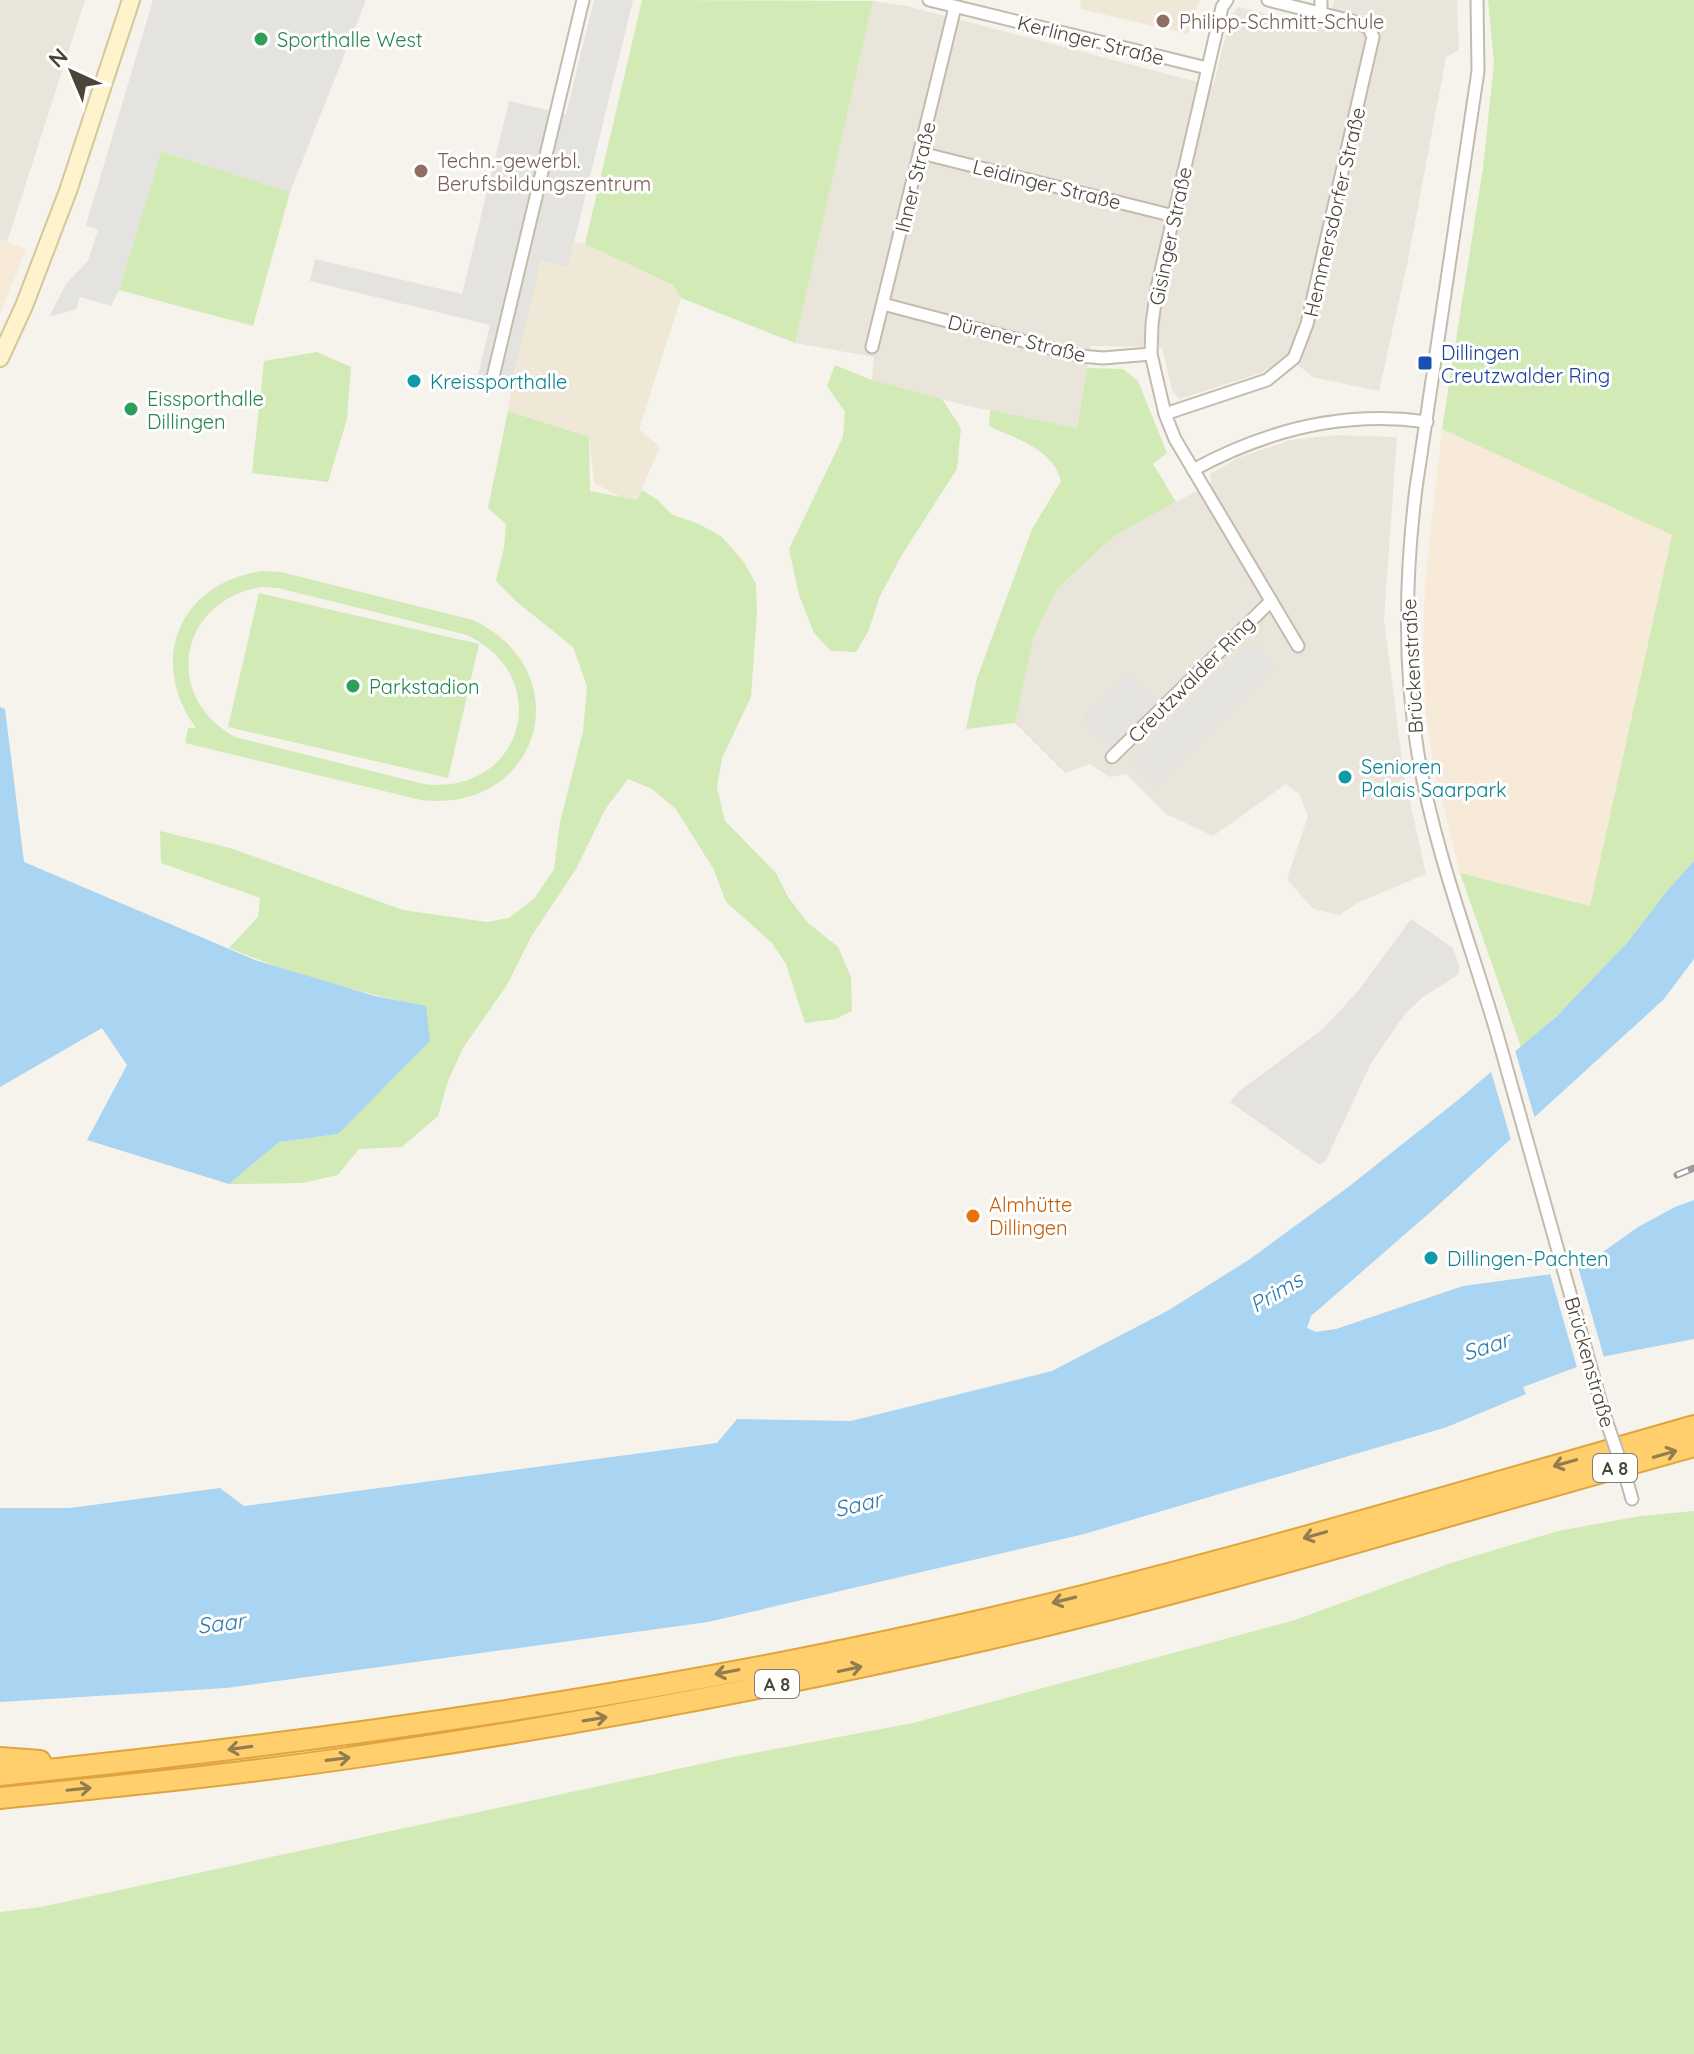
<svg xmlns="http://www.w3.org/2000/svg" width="1694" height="2054" viewBox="0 0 1694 2054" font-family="Quicksand,sans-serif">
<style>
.residential{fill:#eae5da}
.commercial{fill:#f7ead8}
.education{fill:#efe8d6}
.green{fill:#d2eab5;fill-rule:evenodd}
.parking{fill:#e5e3e0}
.water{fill:#a9d4f2}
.pier{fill:#f6f3ec}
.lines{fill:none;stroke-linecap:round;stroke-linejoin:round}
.street-casing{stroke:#c2bbae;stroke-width:15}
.secondary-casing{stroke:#d6c79b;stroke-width:20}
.highway-casing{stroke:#e0a43c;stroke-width:24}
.street{stroke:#fff;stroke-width:11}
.secondary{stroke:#fff3cd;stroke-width:16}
.highway{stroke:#ffcf6e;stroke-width:20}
.rail-casing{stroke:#9a9a9a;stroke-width:7}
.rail{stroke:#fff;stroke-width:4;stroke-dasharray:12;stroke-linecap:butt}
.street-bridge-casing{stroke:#c2bbae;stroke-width:15;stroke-linecap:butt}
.street-bridge{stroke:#fff;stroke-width:11}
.oneway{stroke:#937c4e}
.education-dot{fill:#8d6e63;stroke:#fff;stroke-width:3}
.leisure-dot{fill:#2e9e5b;stroke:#fff;stroke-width:3}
.transit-dot{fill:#1a4fb4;stroke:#fff;stroke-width:3}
.culture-dot{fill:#0f9aa8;stroke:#fff;stroke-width:3}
.food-dot{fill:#e8710a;stroke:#fff;stroke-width:3}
.labels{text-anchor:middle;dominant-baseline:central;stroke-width:6;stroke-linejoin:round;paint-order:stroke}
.shield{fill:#fff;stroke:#817c74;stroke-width:2}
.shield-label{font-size:18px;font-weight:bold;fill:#4b4439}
.education-label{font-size:20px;fill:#785e54;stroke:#fff;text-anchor:start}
.leisure-label{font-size:20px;fill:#27864d;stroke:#fff;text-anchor:start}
.street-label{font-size:20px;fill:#4b4439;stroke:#fff}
.transit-label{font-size:20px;fill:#164399;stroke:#fff;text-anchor:start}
.culture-label{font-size:20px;fill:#0d838f;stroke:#fff;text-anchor:start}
.food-label{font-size:20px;fill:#c56008;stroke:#fff;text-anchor:start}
.water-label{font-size:22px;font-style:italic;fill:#2e7ab2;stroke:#fff}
</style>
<rect width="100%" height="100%" fill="#f6f3ec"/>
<path class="residential" d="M0,0H85L7,242L0,240Z
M1334,0H1457L1459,50L1446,57L1408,260L1379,391L1312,377L1288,356L1261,373L1179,399L1172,390L1162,347L1091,346L1077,428L968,406L872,380L874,357L795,343L873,1L907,6L1213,86L1231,16L1238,7L1326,28Z
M1337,435L1397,437L1384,619L1404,775L1426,874L1357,903L1339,915L1313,909L1287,879L1308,816L1299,794L1286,784L1213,836L1166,814L1126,774L1109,777L1090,764L1065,773L1015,723L1034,636L1058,588L1114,536L1211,483L1210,474L1238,458L1290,440Z"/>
<path class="commercial" d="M0,240L26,249L0,314Z
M1442,429L1672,535L1590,906L1460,873L1435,773L1426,714L1423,648L1425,582Z"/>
<path class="education" d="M1081,0H1200L1188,34L1080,9Z
M574,242L585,244L673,285L681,298L639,429L660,447L635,504L594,483L589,437L508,411L512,383L541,261L568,267Z"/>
<path class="green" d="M642,0L873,1L795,343L681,298L673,285L585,244Z
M1488,0H1694V861C1670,887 1650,916 1627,943C1596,980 1559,1015 1521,1047L1460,873L1590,906L1672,535L1442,429L1483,168L1494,63Z
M161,151L290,192L253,326L119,290Z
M317,352L351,367L347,419L328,482L252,473L264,361Z
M835,365L872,380L942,399L961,428L957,469L903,553L879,598L869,630L856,652L831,651L814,633L799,595L789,549L843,437L845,412L827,386Z
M1087,368L1123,369L1138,381L1167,453L1153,464L1176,502L1114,536L1058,588L1034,636L1015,723L966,729L977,678L1032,529L1061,481C1053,449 1016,439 989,426L990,410L1077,428Z
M508,411L589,437L590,491L637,500L642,490L658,500L671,514L699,524L722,537L744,562L756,584L757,612L751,697L722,758L717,787L725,821L776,873L788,897L807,922L838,947L851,977L852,1011L836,1019L805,1023L786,964L772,943L726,902L714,870L676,809L652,789L628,779L606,808L576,869L531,937L507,985L463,1048L448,1081L438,1116L402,1147L359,1149L338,1175L302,1183L229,1184L279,1142L338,1134L426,1007C360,992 292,975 229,948L258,917L260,898L161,863L160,831L230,848L403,910L487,922L509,918L534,899L554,869L560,822L583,732L587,686L573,647L517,602L496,581L504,548L506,524L488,508Z
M262,571L281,572L473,620C582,672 540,814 421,800L185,743L188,728H196C147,661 179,583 262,571ZM262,587L278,588L467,635C557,678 522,796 424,784L235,737C161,696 179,600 262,587Z
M259,593L479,644L448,778L228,727Z
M1694,1511V2054H0V1912L41,1907L733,1757L913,1723L1295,1620L1451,1563L1558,1531L1641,1516Z"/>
<path class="parking" d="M153,0H366L290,192L161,151L119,290L111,306L80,297L76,309L49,317L66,284L88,261L98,230L86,225Z
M594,0H633L568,267L541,261L512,383L478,375L490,325L310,281L315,259L462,294L509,101L566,114Z
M1250,641L1276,668L1157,786L1131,759Z
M1128,672L1157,701L1111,747L1082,718Z
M1411,919L1453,948L1459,966V974L1423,997L1405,1014L1371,1063L1326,1160L1320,1165L1230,1102L1238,1092L1323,1029L1358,991Z"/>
<path class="water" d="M0,707L5,709L24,862L255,960L375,996L426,1006L430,1041L338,1134L279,1142L229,1184L87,1140L127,1065L102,1028L0,1087Z
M1694,861V959L1663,1000L1434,1209L1311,1316L1307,1328L1316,1332L1336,1329L1463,1286L1559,1273L1600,1254L1638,1227L1675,1207L1694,1200V1339L1606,1356L1523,1387L1526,1394L1447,1427L1084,1534L708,1622L226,1688L0,1702V1508H70L220,1488L244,1506L717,1443L737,1419L851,1421L1052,1371L1169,1310L1250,1259L1347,1188L1458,1100L1557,1016L1627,943L1668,890Z"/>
<path class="pier" d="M1514,1047L1536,1122L1512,1143L1490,1068Z
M1576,1260L1605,1361L1578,1371L1549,1270Z"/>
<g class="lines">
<g class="street-casing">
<path id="street" d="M929,0L1207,68
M1227,0L1222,7L1157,288L1152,324L1151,354L1165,414L1175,439L1298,646
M1321,0V13
M1477,0L1478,71L1416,488C1405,577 1403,665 1418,754C1434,849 1470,942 1497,1034
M921,153L1174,216
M883,304L1080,356L1103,358L1151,354
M872,347L955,7
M493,377L583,0
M1165,414L1267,380L1294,358L1307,324L1373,37L1369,28L1359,23L1268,0
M1193,470C1266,430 1343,410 1427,422
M1112,757L1270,602
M1626,1478L1632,1499"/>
</g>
<g class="secondary-casing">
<path id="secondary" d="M0,358L24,306L68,191L131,0"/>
</g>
<g class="highway-casing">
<path id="highway" d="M0,1758L40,1761
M0,1775C332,1741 663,1694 988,1619C1226,1563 1459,1493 1694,1426
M0,1798C130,1785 260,1772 389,1752C590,1722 790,1684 988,1639C1226,1584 1459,1511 1694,1446"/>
</g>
<use href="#street" class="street"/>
<use href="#secondary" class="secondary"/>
<use href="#highway" class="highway"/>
<g class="rail-casing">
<path id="rail" d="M1677,1175L1694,1168"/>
</g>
<use href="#rail" class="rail"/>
<g class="street-bridge-casing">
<path id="street-bridge" d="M1497,1034L1604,1414L1626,1478"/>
</g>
<use href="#street-bridge" class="street-bridge"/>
</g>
<defs><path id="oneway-shaft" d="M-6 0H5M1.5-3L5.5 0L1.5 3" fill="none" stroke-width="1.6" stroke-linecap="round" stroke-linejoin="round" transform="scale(2)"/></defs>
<g class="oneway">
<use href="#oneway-shaft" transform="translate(1665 1454) rotate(-16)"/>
<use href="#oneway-shaft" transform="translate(1565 1463) rotate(164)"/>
<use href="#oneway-shaft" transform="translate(1315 1535) rotate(164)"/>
<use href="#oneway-shaft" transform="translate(1064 1600) rotate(166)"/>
<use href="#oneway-shaft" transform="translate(850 1669) rotate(-12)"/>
<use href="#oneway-shaft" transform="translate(727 1672) rotate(169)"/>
<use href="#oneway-shaft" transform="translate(595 1719) rotate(-9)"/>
<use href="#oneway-shaft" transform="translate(240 1748) rotate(172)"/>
<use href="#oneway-shaft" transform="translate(338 1759) rotate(-7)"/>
<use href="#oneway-shaft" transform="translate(79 1789) rotate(-6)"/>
</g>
<g class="education-dot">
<circle cx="1163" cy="21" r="8"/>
<circle cx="421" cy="171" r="8"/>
</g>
<g class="leisure-dot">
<circle cx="261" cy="39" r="8"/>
<circle cx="131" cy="409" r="8"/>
<circle cx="353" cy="686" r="8"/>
</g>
<rect class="transit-dot" x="1417" y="355" width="16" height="16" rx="4"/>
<g class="culture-dot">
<circle cx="414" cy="381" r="8"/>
<circle cx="1345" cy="777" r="8"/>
<circle cx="1431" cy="1258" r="8"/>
</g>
<circle class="food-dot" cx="973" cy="1216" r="8"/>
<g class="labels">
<g class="shield">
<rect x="1593" y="1454" width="44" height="28" rx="6"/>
<rect x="755" y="1670" width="44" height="28" rx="6"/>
</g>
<g class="shield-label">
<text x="1615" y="1468">A 8</text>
<text x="777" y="1684">A 8</text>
</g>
<g class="education-label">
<text x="1179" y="21">Philipp-Schmitt-Schule</text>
<text x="437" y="160">Techn.-gewerbl.<tspan x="437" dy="23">Berufsbildungszentrum</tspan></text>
</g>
<g class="leisure-label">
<text x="277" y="39">Sporthalle West</text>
<text x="147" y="398">Eissporthalle<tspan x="147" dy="23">Dillingen</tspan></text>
<text x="369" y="686">Parkstadion</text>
</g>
<g class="street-label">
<text transform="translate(1091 40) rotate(14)">Kerlinger Straße</text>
<text transform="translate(915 177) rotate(-76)">Ihner Straße</text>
<text transform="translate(1047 184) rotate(14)">Leidinger Straße</text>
<text transform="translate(1334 212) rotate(-77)">Hemmersdorfer Straße</text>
<text transform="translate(1170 236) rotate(-78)">Gisinger Straße</text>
<text transform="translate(1017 338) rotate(14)">Dürener Straße</text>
<text transform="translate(1412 666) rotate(-93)">Brückenstraße</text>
<text transform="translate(1191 679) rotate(-45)">Creutzwalder Ring</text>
<text transform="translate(1590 1362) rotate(74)">Brückenstraße</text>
</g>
<g class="transit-label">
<text x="1441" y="352">Dillingen<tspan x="1441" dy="23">Creutzwalder Ring</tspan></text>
</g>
<g class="culture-label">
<text x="430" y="381">Kreissporthalle</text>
<text x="1361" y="766">Senioren<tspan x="1361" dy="23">Palais Saarpark</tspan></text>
<text x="1447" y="1258">Dillingen-Pachten</text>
</g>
<g class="food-label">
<text x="989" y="1204">Almhütte<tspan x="989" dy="23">Dillingen</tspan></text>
</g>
<g class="water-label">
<text transform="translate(1276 1292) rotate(-31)">Prims</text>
<text transform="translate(1486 1346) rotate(-18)">Saar</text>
<text transform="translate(858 1504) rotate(-13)">Saar</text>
<text transform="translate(221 1623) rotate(-7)">Saar</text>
</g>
</g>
<g transform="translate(72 72) rotate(316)" stroke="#ffffff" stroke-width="6" paint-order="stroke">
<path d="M0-6L14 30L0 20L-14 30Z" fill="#4b4439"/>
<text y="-12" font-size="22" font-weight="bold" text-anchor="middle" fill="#4b4439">N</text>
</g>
</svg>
